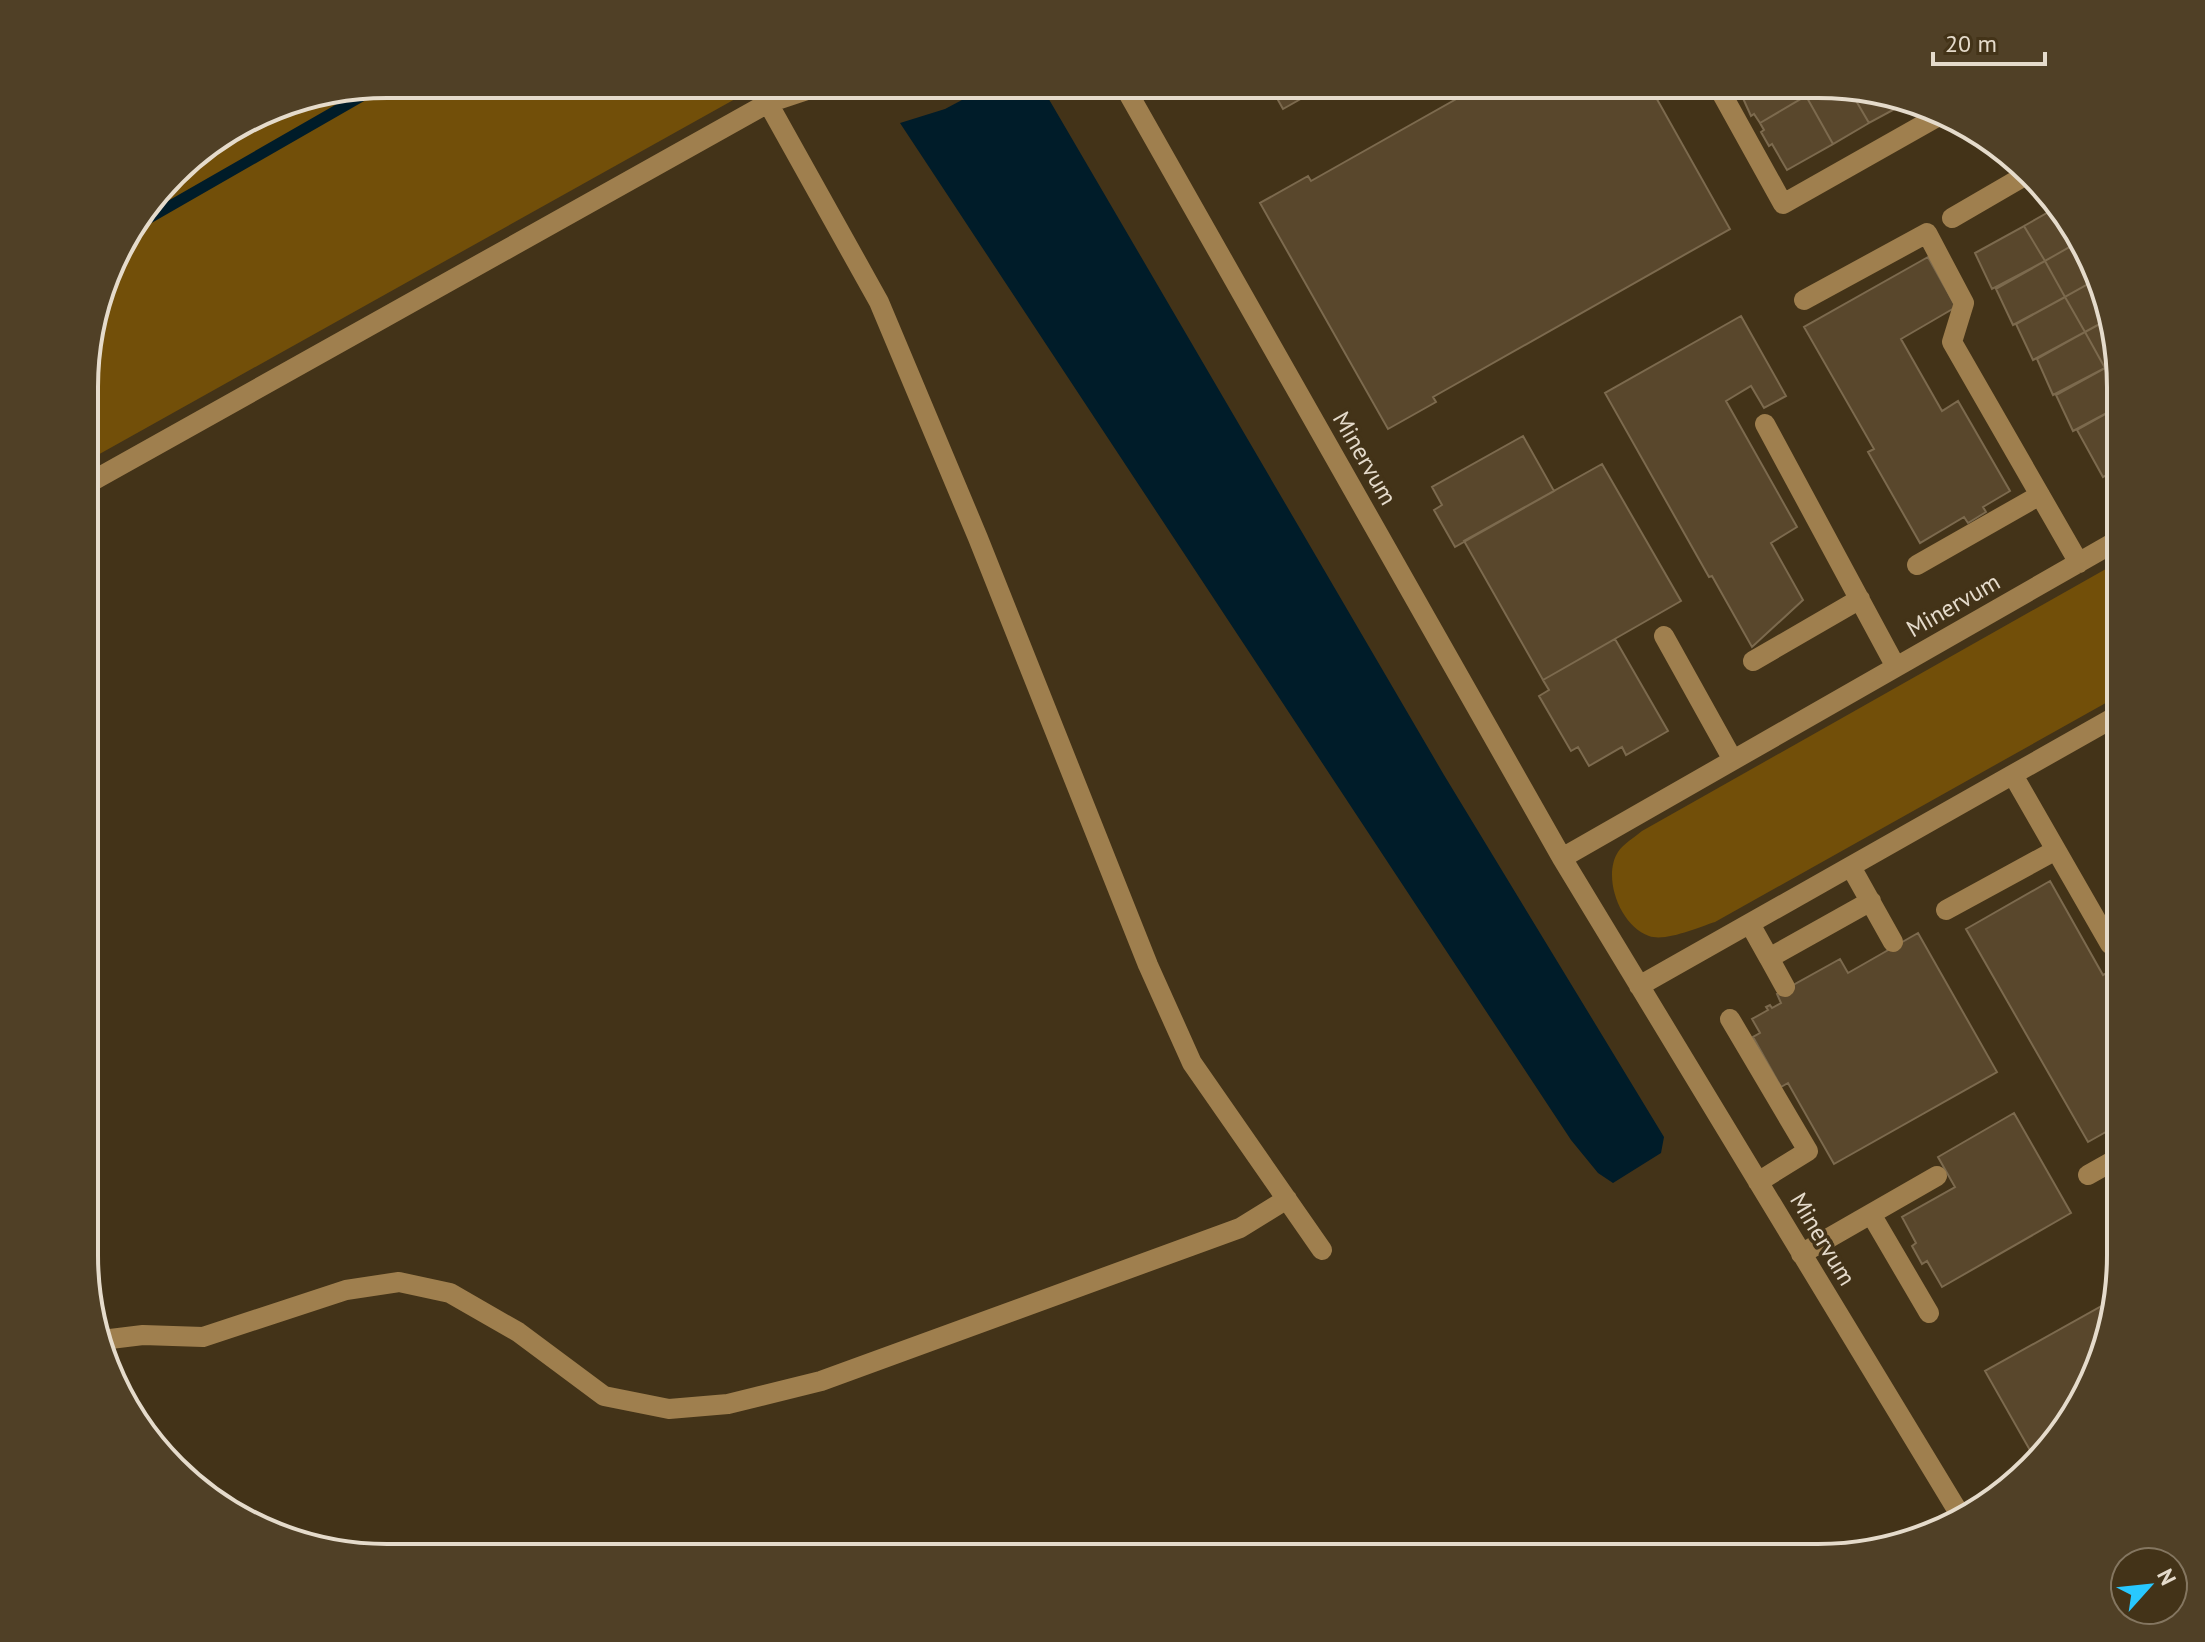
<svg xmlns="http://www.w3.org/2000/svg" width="2205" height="1642" viewBox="0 0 2205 1642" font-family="'PT Sans',sans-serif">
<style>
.green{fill:#724f09}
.water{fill:#001c29}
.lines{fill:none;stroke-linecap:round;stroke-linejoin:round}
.stream{stroke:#001c29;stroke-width:11}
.building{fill:#59472c;stroke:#7c6a4e;stroke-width:2}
.minor{stroke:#9f7f4e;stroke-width:20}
.labels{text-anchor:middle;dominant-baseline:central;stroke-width:7;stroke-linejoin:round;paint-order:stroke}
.street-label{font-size:24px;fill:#e5dbcb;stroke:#433318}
.rim{fill:none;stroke:#e5dbcb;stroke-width:4}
</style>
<rect width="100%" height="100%" fill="#433318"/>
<path class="green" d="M387,84H762L87,461V348L115,253L187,160L272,107Z
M2120,561V695L1715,922C1699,927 1666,942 1649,936C1620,926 1602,877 1618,852C1623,844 1635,837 1642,831Z"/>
<path class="water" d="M992,84H1040L1444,775L1664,1137L1661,1153L1613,1183L1598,1173L1571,1140L900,123L945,109Z"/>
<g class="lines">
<path class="stream" d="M137,225L381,85"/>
</g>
<path class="building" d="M1269,84H1327L1283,109Z
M1483,84L1649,85L1730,229L1433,397L1436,402L1388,429L1260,203L1308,176L1311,181Z
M1737,85H1799L1806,96L1760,123L1754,114L1751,116Z
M1799,85H1826L1806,96Z
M1826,85L1848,87L1869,123L1833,144L1806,96Z
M1848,87L1902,100L1904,104L1869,123Z
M1806,96L1833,144L1787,170L1772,144L1769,146L1761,132L1764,130L1760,123Z
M2054,209L2080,241L2045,261L2024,226Z
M2024,226L2045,261L1992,289L1975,253Z
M2080,241L2090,253L2097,279L2065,297L2045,261Z
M1928,257L1956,307L1901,339L1942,411L1958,401L2010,491L1983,507L1986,512L1968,523L1964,517L1920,543L1868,452L1874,449L1804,327Z
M2045,261L2065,297L2013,325L1996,289Z
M2097,279L2107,320L2085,332L2065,297Z
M2065,297L2085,332L2033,360L2016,324Z
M1741,316L1786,396L1764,408L1751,386L1726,401L1797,527L1771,543L1803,600L1752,647L1712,576L1709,577L1605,393Z
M2107,320L2118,360L2105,368L2085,332Z
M2085,332L2105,368L2053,395L2037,359Z
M2118,360L2120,368V395L2105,368Z
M2105,368L2120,395V406L2073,431L2056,395Z
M2120,406V467L2103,477L2077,430Z
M1523,436L1554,491L1455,547L1434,510L1442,505L1432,487Z
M1602,464L1681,601L1543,680L1464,541Z
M1615,639L1668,731L1626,755L1622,747L1589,766L1578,747L1571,751L1539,696L1549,690L1543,680Z
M2050,881L2103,975L2120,965V1124L2088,1142L1966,929Z
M1918,933L1997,1072L1834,1164L1788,1083L1781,1087L1753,1037L1760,1033L1752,1019L1768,1010L1766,1007L1770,1005L1772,1008L1781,1003L1777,994L1840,959L1848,973Z
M2014,1113L2071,1213L1942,1287L1927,1261L1922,1264L1912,1246L1916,1243L1902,1217L1955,1187L1938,1157Z
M2116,1298L2105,1353L2058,1440L2035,1459L1985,1371Z"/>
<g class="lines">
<path class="minor" d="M1123,84L1562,858L1962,1518
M1717,85L1783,204L1944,113
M768,103L879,302L978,538L1148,965L1192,1063L1322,1250
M1952,218L2026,175
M1804,300L1927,233L1964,303L1952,342L2079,563
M1765,424L1896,667
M87,484L768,103L825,84
M1917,565L2040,495
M1664,636L1733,760
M1753,661L1860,599
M2013,775L2110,944H2120
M1562,858L2120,539
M1851,867L1893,942
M1946,910L2056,850
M1750,924L1769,958
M1639,986L2120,714
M1785,987L1769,958L1871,901
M1730,1019L1808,1151L1758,1182
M2088,1175L2120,1157
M1871,1214L1929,1313
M1801,1254L1937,1176
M102,1340L143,1335L203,1337L346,1290L399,1282L450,1293L518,1332L604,1396L669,1409L728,1404L821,1381L1240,1228L1287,1199"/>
</g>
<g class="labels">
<g class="street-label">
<text transform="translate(1365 458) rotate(60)">Minervum</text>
<text transform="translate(1953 605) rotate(-30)">Minervum</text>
<text transform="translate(1823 1239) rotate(59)">Minervum</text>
</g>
</g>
<path d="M0 0H2205V1642H0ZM387 98H1818A289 289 0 0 1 2107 387V1255A289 289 0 0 1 1818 1544H387A289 289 0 0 1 98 1255V387A289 289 0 0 1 387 98Z" fill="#504026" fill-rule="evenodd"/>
<path class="rim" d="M387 98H1818A289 289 0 0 1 2107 387V1255A289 289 0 0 1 1818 1544H387A289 289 0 0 1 98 1255V387A289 289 0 0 1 387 98Z"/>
<g transform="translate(2149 1586) rotate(63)"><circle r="38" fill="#433318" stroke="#847660" stroke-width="2"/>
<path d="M0-6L14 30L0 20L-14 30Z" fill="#28c8ff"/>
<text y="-12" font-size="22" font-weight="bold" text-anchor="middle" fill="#e5dbcb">N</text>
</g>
<path d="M1933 52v12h112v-12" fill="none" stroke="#e5dbcb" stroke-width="4"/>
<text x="1945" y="52" font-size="24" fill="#e5dbcb" stroke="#433318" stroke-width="6" paint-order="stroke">20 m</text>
</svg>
